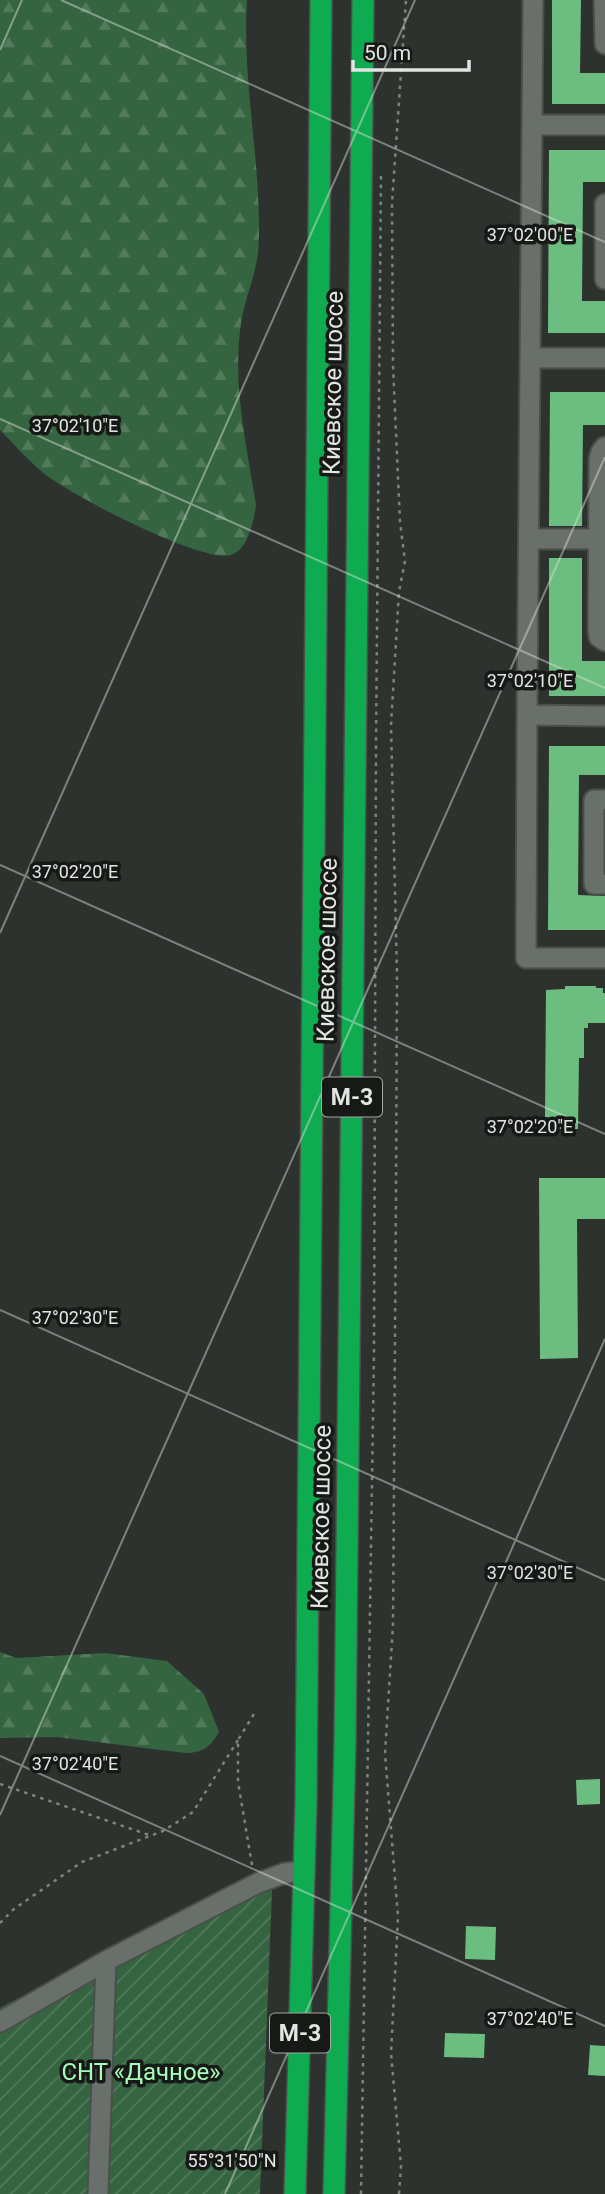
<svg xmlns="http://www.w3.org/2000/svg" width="605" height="2194" viewBox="0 0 605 2194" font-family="Roboto,sans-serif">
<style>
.forest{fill:url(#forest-firs)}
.garden{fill:url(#garden-furrows)}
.building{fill:#6bbe7f}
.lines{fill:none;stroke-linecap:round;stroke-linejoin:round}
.minor-casing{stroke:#4a4f4b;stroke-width:23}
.highway-casing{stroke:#4a4f4b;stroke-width:24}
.path{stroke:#7f837f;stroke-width:2.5;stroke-dasharray:3.5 5;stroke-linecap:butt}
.minor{stroke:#696f6a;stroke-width:19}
.highway{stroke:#0fab51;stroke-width:21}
.ticks{fill:none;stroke:#e2e5e2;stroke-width:2;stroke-opacity:0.45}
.labels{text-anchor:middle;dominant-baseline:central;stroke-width:7;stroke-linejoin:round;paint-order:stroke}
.shield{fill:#171917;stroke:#a5a8a5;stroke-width:2}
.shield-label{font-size:23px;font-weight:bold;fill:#e2e5e2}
.street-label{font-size:24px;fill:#e2e5e2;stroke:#171917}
.park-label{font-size:24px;fill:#a6fbb8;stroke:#171917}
.ticks-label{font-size:18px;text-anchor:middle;fill:#e2e5e2;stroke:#171917;stroke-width:7;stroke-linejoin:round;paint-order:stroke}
</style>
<defs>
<pattern id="forest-firs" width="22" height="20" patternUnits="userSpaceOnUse" patternTransform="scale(1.75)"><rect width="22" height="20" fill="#356440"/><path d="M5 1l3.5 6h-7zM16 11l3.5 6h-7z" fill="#527a5b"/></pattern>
<pattern id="garden-furrows" width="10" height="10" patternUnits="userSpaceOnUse" patternTransform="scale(1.75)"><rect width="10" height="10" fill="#356440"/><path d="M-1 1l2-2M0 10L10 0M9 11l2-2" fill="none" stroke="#527a5b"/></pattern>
</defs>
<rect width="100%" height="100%" fill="#2d322e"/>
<path class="forest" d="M0,0H247C242,76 259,151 259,227C259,238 259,249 257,259C253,283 242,307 240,331C233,390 247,447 256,505C254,520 248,550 231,555C202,564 67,493 42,472C27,459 14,444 0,430Z
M0,1652L16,1658L105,1653L167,1661L204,1694L219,1732C210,1747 203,1753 185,1753L57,1737L0,1738Z"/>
<path class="garden" d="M273,1865L260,2194H0V2008Z"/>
<path class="building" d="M552,0H581L580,73H605V104H552Z
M549,150H605V182H583L582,301H605V333H548Z
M550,392H605V425H583L582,526H549Z
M549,558H582V661H605V696H549Z
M549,746H605V775H579L578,895L605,896V930H548Z
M565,986H596V988H603V993H605V1023H588V1028H584V1058H579L578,1129H548V1117H545L546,990L565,989Z
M539,1178H605V1219H577L578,1358L540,1359Z
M600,1779V1804L577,1805L576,1780Z
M466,1926L496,1927L495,1960L465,1959Z
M445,2033L485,2034L484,2058L444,2057Z
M590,2045L605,2046V2076L588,2075Z"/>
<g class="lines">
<g class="minor-casing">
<path id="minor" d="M533,0L532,125H605
M604,0L605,44
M532,125L527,715L605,716
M605,204V279
M531,358H605
M605,447L601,452L599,459L598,630L599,637L605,641
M530,539H598
M527,715L526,958H605
M605,800H594V884H605
M0,2022L106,1961L258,1883L285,1873L305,1871
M98,2194L106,1961"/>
</g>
<g class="highway-casing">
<path id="highway" d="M295,2194L306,1802L321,0
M334,2194L345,1743L363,0"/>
</g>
<path class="path" d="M0,1784L152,1836
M252,1865L238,1782V1740L254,1714
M0,1923L14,1909L82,1862L163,1831L193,1812L238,1740
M361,2194L374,1352L376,743L381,174
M399,2194L401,2166L391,2053L398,1917L385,1753L393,1625L396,1194L397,974L391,725L399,592L405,561L400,522L393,366L392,203L406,0"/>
<use href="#minor" class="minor"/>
<use href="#highway" class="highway"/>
</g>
<path class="ticks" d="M61,0L605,242M0,50L22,0M0,419L605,688M0,865L605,1134M0,933L415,0M0,1310L605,1580M0,1756L605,2026M0,1815L605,457M225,2194L605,1339"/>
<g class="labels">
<g class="shield">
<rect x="322" y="1077.5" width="60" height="39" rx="5"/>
<rect x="270" y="2013.5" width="60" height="39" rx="5"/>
</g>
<g class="shield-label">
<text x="352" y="1097">М-3</text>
<text x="300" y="2033">М-3</text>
</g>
<g class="street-label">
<text transform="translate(333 383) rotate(-89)">Киевское шоссе</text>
<text transform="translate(327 950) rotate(-89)">Киевское шоссе</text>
<text transform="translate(321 1517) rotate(-89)">Киевское шоссе</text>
</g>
<g class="park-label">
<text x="141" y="2072">СНТ «Дачное»</text>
</g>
</g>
<g class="ticks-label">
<text x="530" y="241">37°02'00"E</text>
<text x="75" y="432">37°02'10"E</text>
<text x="530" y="687">37°02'10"E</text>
<text x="75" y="878">37°02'20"E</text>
<text x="530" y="1133">37°02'20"E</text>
<text x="75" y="1324">37°02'30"E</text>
<text x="530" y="1579">37°02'30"E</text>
<text x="75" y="1770">37°02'40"E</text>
<text x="530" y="2025">37°02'40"E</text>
<text x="232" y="2167">55°31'50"N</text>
</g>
<path d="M353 60v10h116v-10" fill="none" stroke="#e2e5e2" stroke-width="3.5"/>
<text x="364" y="60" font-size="21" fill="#e2e5e2" stroke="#171917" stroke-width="5" paint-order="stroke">50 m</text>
</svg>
